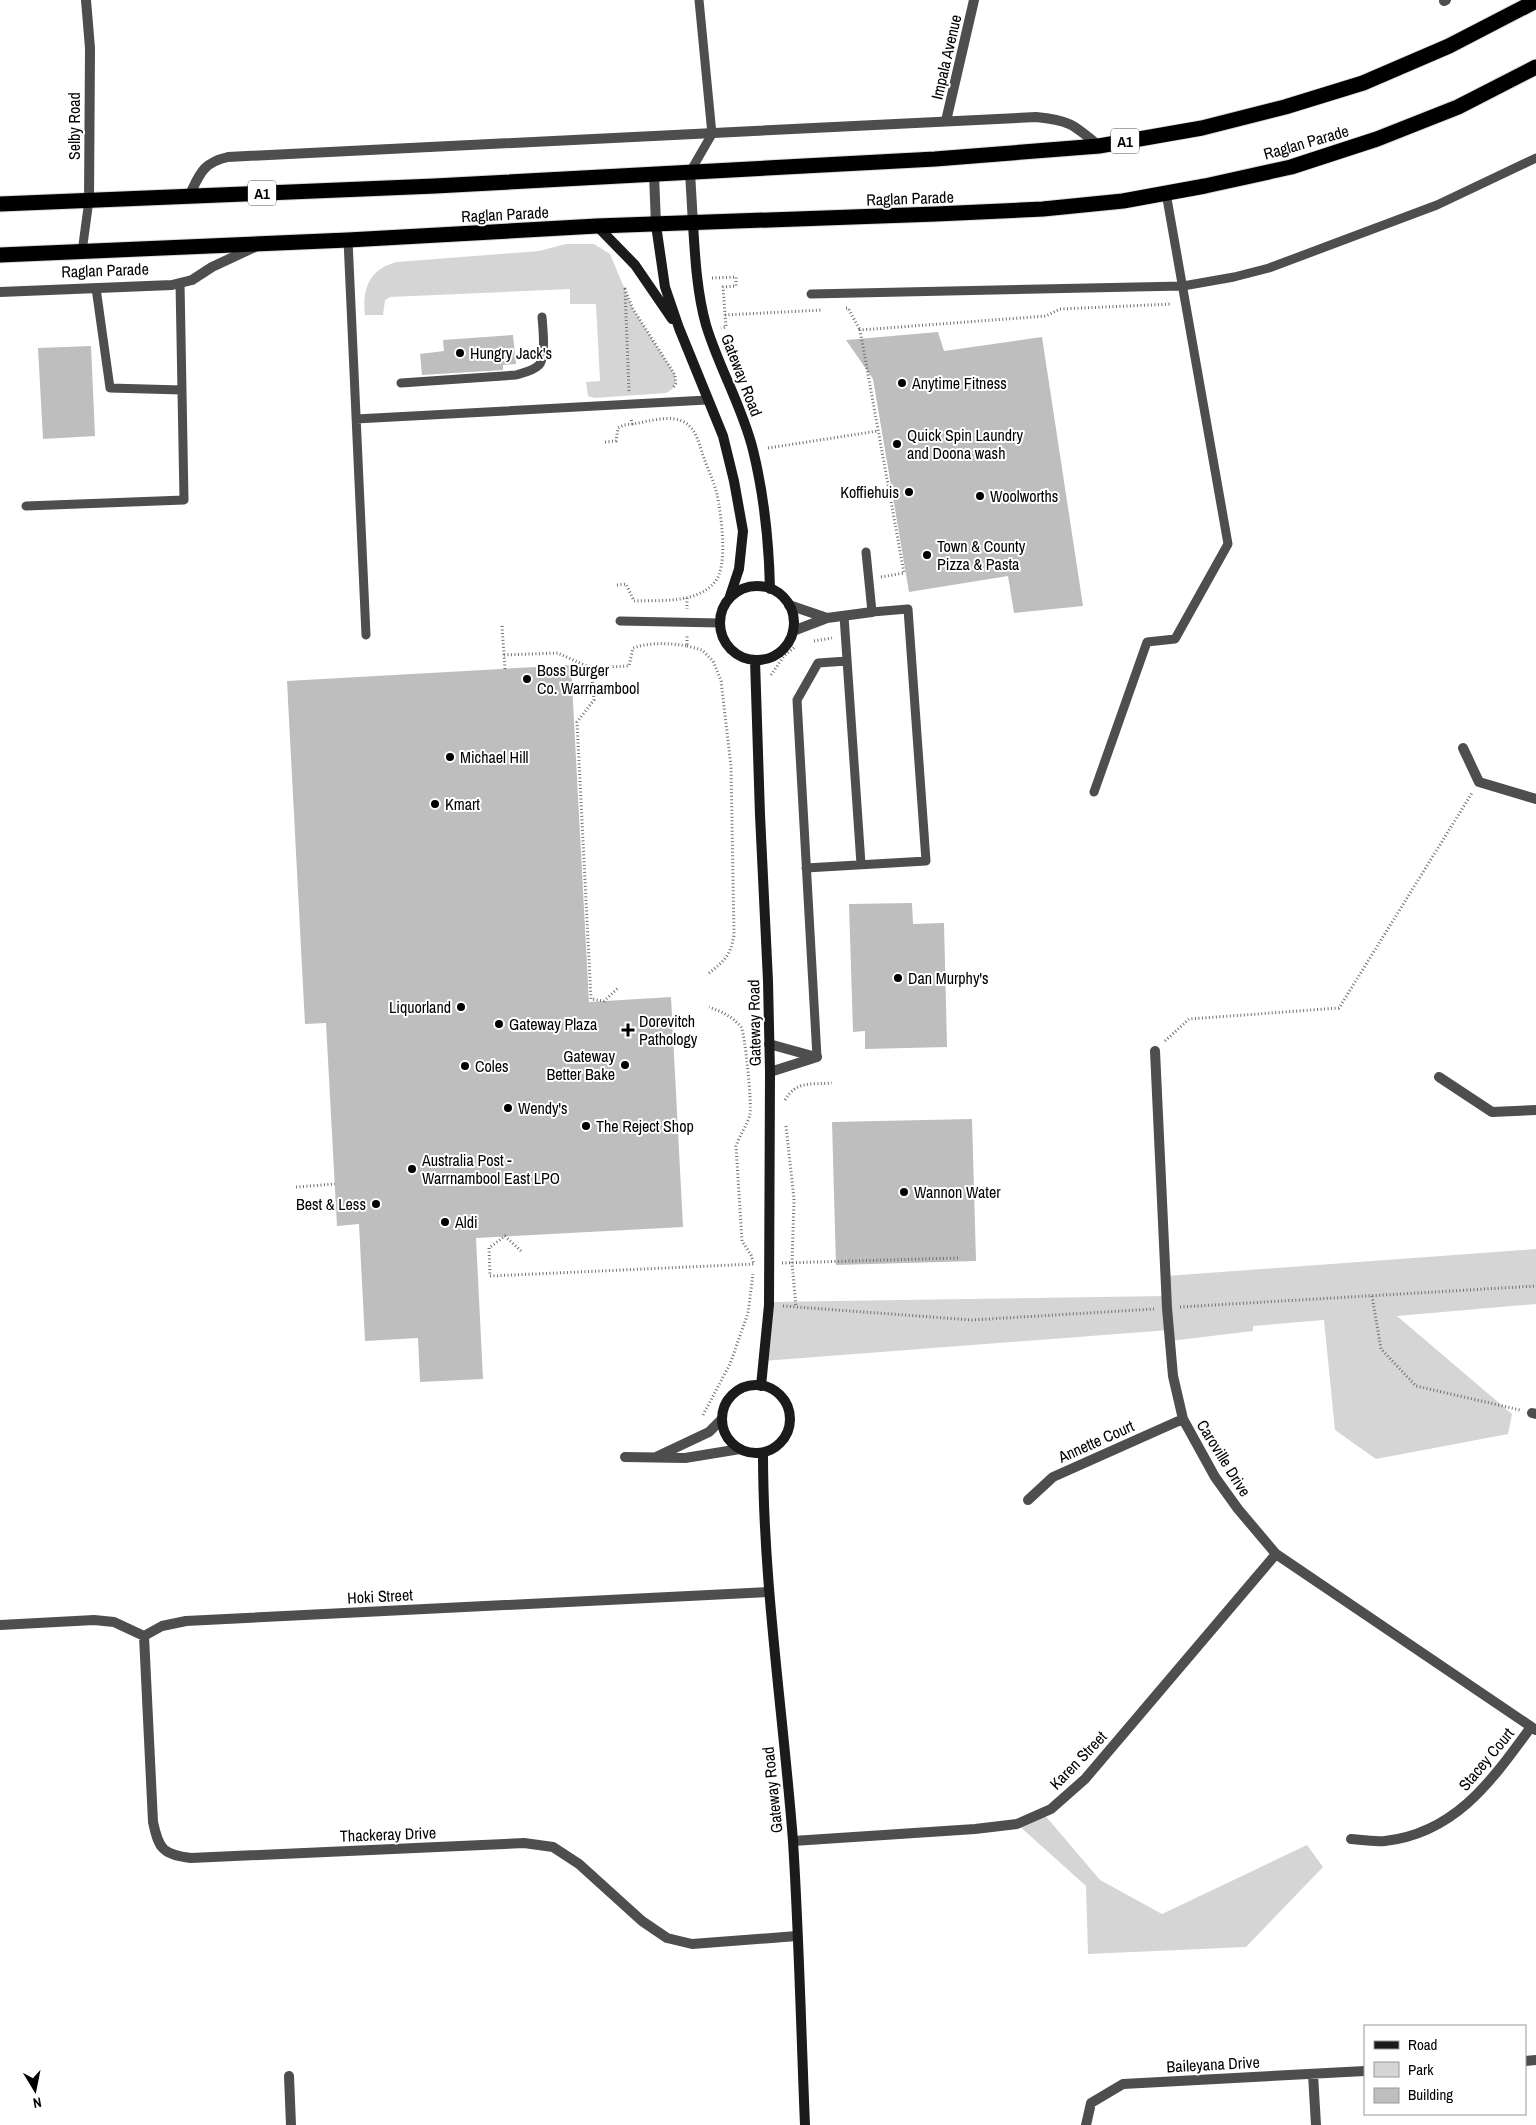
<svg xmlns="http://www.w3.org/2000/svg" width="1536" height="2125" viewBox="0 0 1536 2125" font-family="'Archivo Narrow',sans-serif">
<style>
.green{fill:#d5d5d5}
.building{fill:#bebebe}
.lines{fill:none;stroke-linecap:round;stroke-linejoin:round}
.highway-casing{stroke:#dbdbdb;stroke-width:17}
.path{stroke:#707070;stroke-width:3;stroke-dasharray:1 2.5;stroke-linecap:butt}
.lane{stroke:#4e4e4e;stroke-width:9}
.street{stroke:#4e4e4e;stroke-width:10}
.secondary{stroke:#1b1b1b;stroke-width:10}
.highway{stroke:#000;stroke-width:15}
.poi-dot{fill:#000;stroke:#fff;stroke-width:2}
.labels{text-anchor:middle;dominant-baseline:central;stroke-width:4;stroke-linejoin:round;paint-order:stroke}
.shield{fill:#fff;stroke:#4c4c4c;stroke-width:1}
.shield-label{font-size:15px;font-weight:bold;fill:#000}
.street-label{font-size:16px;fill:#000;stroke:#fff}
.poi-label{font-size:16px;fill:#000;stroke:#fff;text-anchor:start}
</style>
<rect width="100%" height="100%" fill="#fff"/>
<path class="green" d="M566,244H594L610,254L633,309L675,375C676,385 674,389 666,393L594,398L588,396L586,382L600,381L596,304H570V289L390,297L385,300L383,315H365C362,289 369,269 397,262L539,251Z
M1536,1249V1304L1397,1316L1512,1414L1508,1434L1376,1459L1335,1430L1324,1320L1253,1326V1331L1170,1341L1169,1330L763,1361L769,1302L1167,1296L1166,1276Z
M1043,1813L1100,1880L1162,1914L1307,1845L1323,1867L1246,1947L1088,1954L1086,1886L1017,1824Z"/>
<path class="building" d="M938,332L944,351L1042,337L1083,606L1014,613L1008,576L909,592L873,379L846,340Z
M513,335L516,364L503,365V370L422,375L420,354L444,351L443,340Z
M91,346L95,436L43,439L38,348Z
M571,665L589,1002L671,997L683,1227L476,1238L483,1379L420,1382L418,1338L365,1341L359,1224L337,1226L326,1023L305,1024L287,681Z
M912,903L913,924L944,923L947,1047L865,1049V1031L853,1032L849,904Z
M972,1119L976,1261L836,1265L832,1122Z"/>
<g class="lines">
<g class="highway-casing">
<path id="highway" d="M0,204L435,186L935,159L1099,146L1202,128L1285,107L1363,83L1449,46L1536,1
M0,255L348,240L597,226L936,214L1043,209L1123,201L1205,186L1291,167L1377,139L1458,107L1536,67"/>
</g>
<path class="path" d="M712,278L736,277V286L723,287L726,327L721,328
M846,308H848L860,330
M725,315L822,310
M629,391L625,289L633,309L675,375L676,383L673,388
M605,442L616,441L618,428L624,425L632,424L631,418
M768,448L878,431
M881,577L904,573L860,330L1046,316L1060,309L1172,304
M617,585L626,584L634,601C660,600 695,604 714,583C729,568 721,514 717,494C714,482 708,470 704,458C699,445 697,429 684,422C669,414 648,422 632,424
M687,598V609
M502,626L504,655
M814,641L832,638
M687,646L702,650L713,661L721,681L731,766L734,935C730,957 725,960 708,974
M591,668L594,700L577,722L591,999L604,1001L618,988
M505,669L504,655L558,653L591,668L629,666L633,648C651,642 669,643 687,646V636
M771,675L784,656L796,646
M1165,1041L1189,1019L1339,1008L1472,793
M785,1100C797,1080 811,1085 832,1083
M786,1126L794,1199L792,1263L796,1307
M296,1187L335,1184
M521,1251L505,1236L489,1248L490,1276L754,1264L751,1255L742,1241L736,1146C739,1136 749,1122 750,1114C752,1105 745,1032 741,1027C732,1016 722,1012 709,1007
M782,1263L958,1258
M1372,1296L1381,1349L1416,1386L1520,1410
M783,1306L972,1320L1154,1309
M1180,1307L1536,1286
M703,1415L730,1364L748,1313L753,1274"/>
<path class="lane" d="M690,172L712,134L699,0
M348,240L366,635
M82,252L89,200
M96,288L110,388L182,390
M811,294L1183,286L1234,277L1269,268L1437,205L1536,158
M401,383L516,375C523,373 533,371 539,365C546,358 543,328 542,317
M356,419L707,400
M26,506L184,500L180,283
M844,616L861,864
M620,621L720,623
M1094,792L1147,642L1175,639L1228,544L1166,193
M806,868L926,861L908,609L872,612L866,552
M817,1057L797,700L818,663L847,661"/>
<path class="street" d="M86,0L90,48L89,200
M1444,1L1446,0
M946,121L974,0
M690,172L693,224
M654,174L656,225
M189,196C200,174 202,163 228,157L1036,117C1069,120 1074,125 1099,146
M0,292L172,285L192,280L212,267L257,246
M789,605L827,618
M793,631L827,618L872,612
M1463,748L1479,782L1536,799
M769,1044L816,1057
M1155,1051L1167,1308L1173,1376L1183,1419L1215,1477L1238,1509L1276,1554L1536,1730
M770,1072L817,1057
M1439,1077L1492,1112L1536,1110
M1532,1413L1536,1414
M625,1457L685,1458L740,1449
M656,1457L709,1432L722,1419
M1028,1500L1053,1477L1183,1419
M0,1625L94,1620L114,1622L144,1636L162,1626L186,1621L768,1592
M144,1636L153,1822C159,1850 163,1854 191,1858L524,1843L553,1847L579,1864L642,1921L667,1938L692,1944L797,1936
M1351,1839C1362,1840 1374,1842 1385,1841C1456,1833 1492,1780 1531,1727
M793,1841L975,1829L1017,1824L1051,1809L1085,1779L1276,1554
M1525,2061L1536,2060
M1313,2074L1316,2125
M289,2076L291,2125
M1086,2125L1091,2103L1123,2084L1365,2071"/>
<path class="secondary" d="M693,224C695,257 697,293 706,325C719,368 742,406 753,450C764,495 769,542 770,589
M656,225L665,287L679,328L723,436L734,481L743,531L739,569L729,599
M597,226L635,265L672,319
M720 623a37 37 0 1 1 74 0a37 37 0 1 1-74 0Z
M755,660L760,815L768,981L770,1072L769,1305L761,1386
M722 1419a34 34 0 1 1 68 0a34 34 0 1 1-68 0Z
M763,1453C763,1583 783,1711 793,1841C799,1936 801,2030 805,2125"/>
<use href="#highway" class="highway"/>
</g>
<g class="poi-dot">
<circle cx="460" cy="353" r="5"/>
<circle cx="902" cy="383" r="5"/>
<circle cx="897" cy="444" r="5"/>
<circle cx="909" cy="492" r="5"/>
<circle cx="980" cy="496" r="5"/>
<circle cx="927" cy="555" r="5"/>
<circle cx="527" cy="679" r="5"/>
<circle cx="450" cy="757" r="5"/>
<circle cx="435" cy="804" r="5"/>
<circle cx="898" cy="978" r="5"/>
<circle cx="461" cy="1007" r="5"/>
<circle cx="499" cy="1024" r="5"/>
<path d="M625.5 1022.5h5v5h5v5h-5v5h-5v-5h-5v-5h5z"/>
<circle cx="625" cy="1065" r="5"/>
<circle cx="465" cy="1066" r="5"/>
<circle cx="508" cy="1108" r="5"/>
<circle cx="586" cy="1126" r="5"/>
<circle cx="412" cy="1169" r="5"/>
<circle cx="904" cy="1192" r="5"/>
<circle cx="376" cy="1204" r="5"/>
<circle cx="445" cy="1222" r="5"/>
</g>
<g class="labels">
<g class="shield">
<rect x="1111" y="128.5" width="28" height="25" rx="4"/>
<rect x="248" y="180.5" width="28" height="25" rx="4"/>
</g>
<g class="shield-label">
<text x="1125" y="141">A1</text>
<text x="262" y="193">A1</text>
</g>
<g class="street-label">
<text transform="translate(946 57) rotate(-77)">Impala Avenue</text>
<text transform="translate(74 126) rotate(-90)">Selby Road</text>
<text transform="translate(1306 142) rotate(-16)">Raglan Parade</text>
<text transform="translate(910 198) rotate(-2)">Raglan Parade</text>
<text transform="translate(505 214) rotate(-3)">Raglan Parade</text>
<text transform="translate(105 270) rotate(-2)">Raglan Parade</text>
<text transform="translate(742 375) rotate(69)">Gateway Road</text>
<text transform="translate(754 1023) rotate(-91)">Gateway Road</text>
<text transform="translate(1096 1441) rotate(-24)">Annette Court</text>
<text transform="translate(1224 1458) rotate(58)">Caroville Drive</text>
<text transform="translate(380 1596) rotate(-3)">Hoki Street</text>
<text transform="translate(1486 1759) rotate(-50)">Stacey Court</text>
<text transform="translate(1078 1760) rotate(-46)">Karen Street</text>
<text transform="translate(772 1790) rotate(-96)">Gateway Road</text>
<text transform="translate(388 1834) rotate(-2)">Thackeray Drive</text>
<text transform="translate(1213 2064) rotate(-3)">Baileyana Drive</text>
</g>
<g class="poi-label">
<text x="470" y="353">Hungry Jack's</text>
<text x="912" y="383">Anytime Fitness</text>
<text x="907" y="435">Quick Spin Laundry<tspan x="907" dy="18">and Doona wash</tspan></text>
<text x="899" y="492" text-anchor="end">Koffiehuis</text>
<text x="990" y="496">Woolworths</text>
<text x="937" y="546">Town &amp; County<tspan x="937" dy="18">Pizza &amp; Pasta</tspan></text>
<text x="537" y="670">Boss Burger<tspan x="537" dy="18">Co. Warrnambool</tspan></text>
<text x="460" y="757">Michael Hill</text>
<text x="445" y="804">Kmart</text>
<text x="908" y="978">Dan Murphy's</text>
<text x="451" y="1007" text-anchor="end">Liquorland</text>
<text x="639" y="1021">Dorevitch<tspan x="639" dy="18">Pathology</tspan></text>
<text x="509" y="1024">Gateway Plaza</text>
<text x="615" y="1056" text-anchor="end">Gateway<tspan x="615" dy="18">Better Bake</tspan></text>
<text x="475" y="1066">Coles</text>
<text x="518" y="1108">Wendy's</text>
<text x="596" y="1126">The Reject Shop</text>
<text x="422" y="1160">Australia Post -<tspan x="422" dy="18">Warrnambool East LPO</tspan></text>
<text x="914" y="1192">Wannon Water</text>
<text x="366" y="1204" text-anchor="end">Best &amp; Less</text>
<text x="455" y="1222">Aldi</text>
</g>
</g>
<rect x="1364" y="2025" width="162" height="90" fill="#ffffff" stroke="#999999"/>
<rect x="1374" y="2041" width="25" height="8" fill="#1b1b1b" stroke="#999999"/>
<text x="1408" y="2050" font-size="15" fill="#000000">Road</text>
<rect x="1374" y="2062" width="25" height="15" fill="#d5d5d5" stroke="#999999"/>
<text x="1408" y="2075" font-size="15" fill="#000000">Park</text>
<rect x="1374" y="2088" width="25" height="15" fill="#bebebe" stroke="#999999"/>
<text x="1408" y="2100" font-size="15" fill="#000000">Building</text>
<g transform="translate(35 2090) rotate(170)" stroke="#ffffff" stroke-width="4" paint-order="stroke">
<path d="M0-4L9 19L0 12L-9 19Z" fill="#000000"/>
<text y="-8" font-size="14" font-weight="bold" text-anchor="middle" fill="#000000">N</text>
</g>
</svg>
